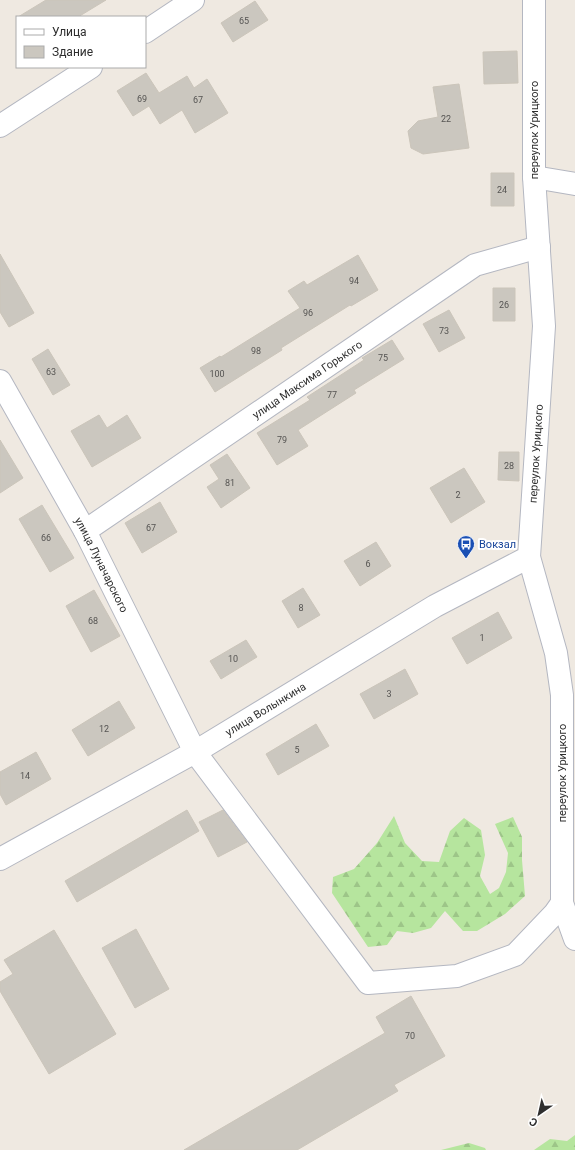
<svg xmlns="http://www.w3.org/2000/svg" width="575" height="1150" viewBox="0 0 575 1150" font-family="Roboto,sans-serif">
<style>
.forest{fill:url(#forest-firs)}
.building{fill:#cbc7bf;stroke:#cbc5ba}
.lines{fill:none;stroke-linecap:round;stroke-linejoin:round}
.minor-casing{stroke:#b4b7c1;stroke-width:24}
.tertiary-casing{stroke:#b4b7c1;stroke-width:24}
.minor{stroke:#fff;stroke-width:22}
.tertiary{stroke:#fff;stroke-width:22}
.labels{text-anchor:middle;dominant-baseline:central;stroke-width:4;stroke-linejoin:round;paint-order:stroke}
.number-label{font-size:9px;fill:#555452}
.street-label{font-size:11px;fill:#2e2e2e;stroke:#fff}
.transit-label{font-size:11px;fill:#164399;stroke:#fff;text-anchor:start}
</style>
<defs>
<pattern id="forest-firs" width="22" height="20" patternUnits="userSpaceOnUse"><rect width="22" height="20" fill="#b6e59e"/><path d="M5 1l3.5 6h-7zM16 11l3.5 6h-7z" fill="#9dc588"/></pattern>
</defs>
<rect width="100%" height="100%" fill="#efe9e1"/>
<path class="forest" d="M394,816L405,843L422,861L439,862L450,831L464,818L481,830L485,855L480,876L490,894L499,888L506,872L508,853L495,824L513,817L522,837V860L525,896L505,914L477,931H463L445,911L431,928L413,933L397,931L387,945L368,947L332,893L333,877L354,869L377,843Z
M575,1135V1150H534L550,1139L567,1141Z
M469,1143L485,1148L486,1150H441Z"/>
<path class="building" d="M46,0H106L78,17H18Z
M255,1L268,20L233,42L221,23Z
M517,51L518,83L484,84L483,52Z
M146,73L159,93L187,76L194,88L207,79L228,113L195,133L182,110L160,124L149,106L133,116L117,91Z
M459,84L469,148L423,154L411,148L408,131L418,121L438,117L433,87Z
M491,173H514V206H491Z
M0,254L34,313L9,327L0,312Z
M358,255L378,290L351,306L350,305L281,348L282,350L215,392L200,368L220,356L221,357L300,308L288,291L304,281L307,285Z
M493,288H515V321H493Z
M449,310L465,338L439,352L423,324Z
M392,340L404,359L354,390L356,393L298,430L308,446L277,465L257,433L310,400L307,397L364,360L362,358Z
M48,349L70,385L53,395L32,359Z
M99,415L107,428L127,415L141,438L92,467L71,431Z
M0,440L23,478L0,493Z
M499,452H519V481L498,480Z
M227,454L250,488L221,508L207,487L219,479L210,465Z
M464,468L485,502L451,523L430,488Z
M160,502L177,532L142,553L125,523Z
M42,505L74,558L50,572L19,519Z
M376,542L391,566L360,586L344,561Z
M303,588L320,615L298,628L282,601Z
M94,590L120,636L91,652L66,606Z
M498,612L512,638L467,664L452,638Z
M246,640L257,657L221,679L210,661Z
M405,669L418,694L374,719L360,694Z
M119,701L135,728L88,756L72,730Z
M316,724L329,746L278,775L266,754Z
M36,752L51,779L6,805L0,794V772Z
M187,810L199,831L77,902L65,881Z
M223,810L247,842L218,857L199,822Z
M136,929L169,989L135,1008L102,948Z
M54,930L116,1034L49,1074L0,991V982L13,974L4,960Z
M411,996L445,1056L394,1085L398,1091L297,1150H184L385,1033L376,1017Z"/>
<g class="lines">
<g class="minor-casing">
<g id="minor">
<path d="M145,32L193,0"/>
<path d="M0,126L91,67"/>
<path d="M534,177L575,184"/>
<path id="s1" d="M0,381L85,531L195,752L368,983L457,976L515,955L555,913L562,903"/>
<path id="s2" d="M85,531L475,265L539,247"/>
<path d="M529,557L556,653L562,695V903L575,939"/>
</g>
</g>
<g class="tertiary-casing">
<g id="tertiary">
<path id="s3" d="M0,859L195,752L435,606L529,557L544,326L534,177V0"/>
</g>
</g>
<use href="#minor" class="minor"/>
<use href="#tertiary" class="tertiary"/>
</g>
<defs>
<g id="bus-pin" transform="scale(0.9)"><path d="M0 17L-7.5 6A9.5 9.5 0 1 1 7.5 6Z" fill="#1a4fb4" stroke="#fff"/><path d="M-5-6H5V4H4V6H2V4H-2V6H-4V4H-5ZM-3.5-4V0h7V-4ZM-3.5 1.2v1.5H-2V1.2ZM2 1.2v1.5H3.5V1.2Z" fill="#fff"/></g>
</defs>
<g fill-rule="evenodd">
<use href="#bus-pin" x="466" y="544"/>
</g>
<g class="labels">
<g class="number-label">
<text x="244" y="21">65</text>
<text x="142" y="99">69</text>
<text x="198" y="100">67</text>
<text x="446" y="119">22</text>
<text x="502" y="190">24</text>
<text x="354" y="281">94</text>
<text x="504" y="305">26</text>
<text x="308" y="313">96</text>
<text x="444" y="331">73</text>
<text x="256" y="351">98</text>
<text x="383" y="358">75</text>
<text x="51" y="372">63</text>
<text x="217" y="374">100</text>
<text x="332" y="395">77</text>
<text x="282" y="440">79</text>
<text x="509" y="466">28</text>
<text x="230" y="483">81</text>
<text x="458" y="495">2</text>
<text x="151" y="528">67</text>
<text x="46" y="538">66</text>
<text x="368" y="564">6</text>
<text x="301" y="608">8</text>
<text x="93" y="621">68</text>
<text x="482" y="638">1</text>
<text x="233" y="659">10</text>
<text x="389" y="694">3</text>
<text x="104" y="729">12</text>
<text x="297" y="750">5</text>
<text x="25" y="776">14</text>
<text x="410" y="1036">70</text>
</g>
<g class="street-label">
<text transform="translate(534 130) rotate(-90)">переулок Урицкого</text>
<text stroke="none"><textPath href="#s2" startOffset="269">улица Максима Горького</textPath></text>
<text stroke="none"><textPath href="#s3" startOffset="713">переулок Урицкого</textPath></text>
<text stroke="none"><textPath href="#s1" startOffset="210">улица Луначарского</textPath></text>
<text stroke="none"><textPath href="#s3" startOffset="305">улица Волынкина</textPath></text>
<text transform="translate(562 773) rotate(-90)">переулок Урицкого</text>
</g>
<g class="transit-label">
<text x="479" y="544">Вокзал</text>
</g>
</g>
<rect x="16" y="16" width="130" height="52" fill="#ffffff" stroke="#ababab"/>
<rect x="24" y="29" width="20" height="6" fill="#ffffff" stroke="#ababab"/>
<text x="52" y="36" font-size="12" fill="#2e2e2e">Улица</text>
<rect x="24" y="46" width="20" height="12" fill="#cbc7bf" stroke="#ababab"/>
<text x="52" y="56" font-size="12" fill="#2e2e2e">Здание</text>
<g transform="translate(539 1114) rotate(214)" stroke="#ffffff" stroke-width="3" paint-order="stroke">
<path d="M0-3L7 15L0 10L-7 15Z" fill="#2e2e2e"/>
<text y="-6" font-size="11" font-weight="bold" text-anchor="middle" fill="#2e2e2e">С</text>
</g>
</svg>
